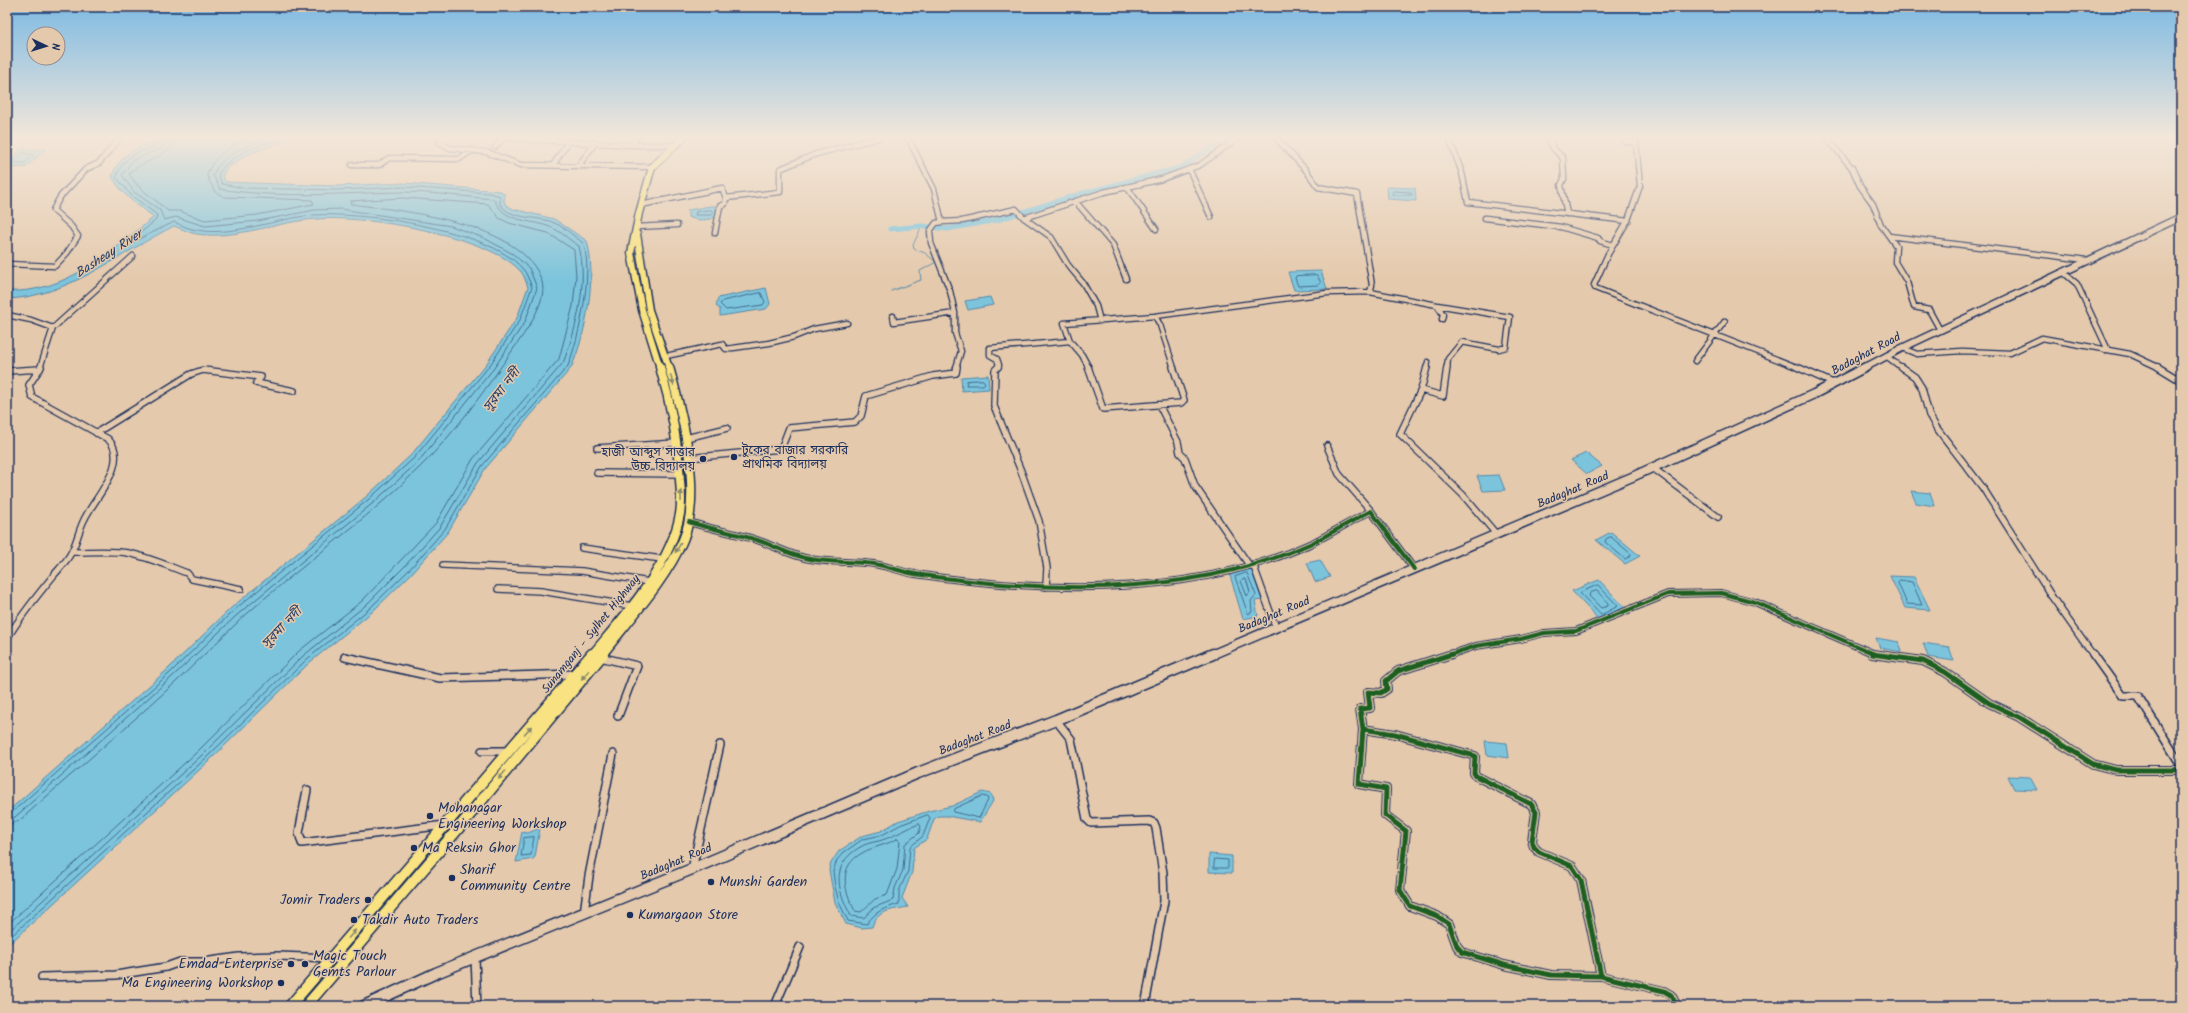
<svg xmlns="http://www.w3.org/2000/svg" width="2188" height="1013" viewBox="0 0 2188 1013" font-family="Kalam,'Noto Sans Bengali',sans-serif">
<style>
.water{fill:#7cc4dc;stroke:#58a}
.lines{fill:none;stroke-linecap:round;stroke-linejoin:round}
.shore{stroke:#426b90;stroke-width:1}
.stream{stroke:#58a;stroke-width:1}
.canal{stroke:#7cc4dc;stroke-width:5}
.minor-far2-casing{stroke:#1b2f5e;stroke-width:7}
.minor-far1-casing{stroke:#1b2f5e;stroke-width:8}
.minor-casing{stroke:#1b2f5e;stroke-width:10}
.secondary-far2-casing{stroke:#1b2f5e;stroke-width:9}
.secondary-far1-casing{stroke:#1b2f5e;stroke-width:11}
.secondary-casing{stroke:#1b2f5e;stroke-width:13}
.primary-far2-casing{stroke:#1b2f5e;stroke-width:9}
.primary-far1-casing{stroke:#1b2f5e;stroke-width:11}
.primary-casing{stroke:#1b2f5e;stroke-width:13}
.minor-far2{stroke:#e4c9ac;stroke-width:4.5}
.minor-far1{stroke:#e4c9ac;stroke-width:5.5}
.minor{stroke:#e4c9ac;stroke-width:7}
.secondary-far2{stroke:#e4c9ac;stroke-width:6}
.secondary-far1{stroke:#e4c9ac;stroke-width:8}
.secondary{stroke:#e4c9ac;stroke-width:10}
.primary-far2{stroke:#f8e281;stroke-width:6}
.primary-far1{stroke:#f8e281;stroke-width:8}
.primary{stroke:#f8e281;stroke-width:10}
.cycleway-far1-casing{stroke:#e4c9ac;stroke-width:6}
.cycleway-casing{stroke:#e4c9ac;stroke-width:8}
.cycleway-far1{stroke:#1b5e20;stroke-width:4}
.cycleway{stroke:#1b5e20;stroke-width:5}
.oneway{fill:#8a8870}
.poi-dot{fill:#1b2f5e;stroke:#e4c9ac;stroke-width:1.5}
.labels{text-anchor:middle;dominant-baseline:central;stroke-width:3;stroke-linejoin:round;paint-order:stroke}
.street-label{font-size:12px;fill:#1b2f5e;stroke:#e4c9ac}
.poi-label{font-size:12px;fill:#1b2f5e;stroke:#e4c9ac;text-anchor:start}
.water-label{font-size:13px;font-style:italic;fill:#253e6b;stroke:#e4c9ac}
.near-poi-label{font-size:14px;fill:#1b2f5e;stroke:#e4c9ac;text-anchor:start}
</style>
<rect width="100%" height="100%" fill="#e4c9ac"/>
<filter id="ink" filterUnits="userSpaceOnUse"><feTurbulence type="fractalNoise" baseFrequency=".025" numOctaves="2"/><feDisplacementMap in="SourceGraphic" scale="8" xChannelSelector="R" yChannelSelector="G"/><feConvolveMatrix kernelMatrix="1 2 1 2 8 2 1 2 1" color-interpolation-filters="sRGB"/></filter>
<g filter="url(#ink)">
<path class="water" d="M165,138H292L247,155L227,168L222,176L226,182L337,186L404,183L501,191L505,195L504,201L506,205L513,209L554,219L587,241C597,276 586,335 571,368L485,469L448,532L411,574L372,612L309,663L208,762L7,946V812L167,670L231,608L367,496L411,455L487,363L517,318L528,287C526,282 524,276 522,273C492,235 363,215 317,219C278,221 236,240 197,234C189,233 182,229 174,226C122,252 68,297 7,299V291C66,294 111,251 154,217C135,203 125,198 112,177C119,152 142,145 165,138Z
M22,149H46L26,167L7,168V162Z
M1387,187L1415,188L1416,201L1388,199Z
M710,206H716L717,216C709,221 697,221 688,217V210Z
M1321,271L1327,289L1294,290L1288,272Z
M766,288L770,304L766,309L720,316V309L716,306L718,298Z
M990,297L993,305L968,310L965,301Z
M988,375L989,389L962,391L961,377Z
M1586,453L1602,466L1587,474L1571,460Z
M1499,475L1505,490L1483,491L1477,476Z
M1911,491L1930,493L1935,506L1916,503Z
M1611,532L1640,556L1625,564L1596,540Z
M1320,560L1330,577L1315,582L1307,563Z
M1251,568L1262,600L1255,601L1258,616L1243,619L1229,572Z
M1890,576L1914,577L1930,610L1905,608Z
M1599,580L1626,609L1599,620L1572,591Z
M1876,638L1899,642L1902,652L1880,648Z
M1923,643L1949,647L1954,661L1928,657Z
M1485,741L1507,743L1509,758L1487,755Z
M2008,776L2030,777L2037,790L2014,789Z
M982,792L991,794L993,801L980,822L947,816H938L934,819L927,839L914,848L912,872L902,898L908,907C892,910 877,910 872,927L862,928L846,924L835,903L829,870L831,863L839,851L862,836L881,831L898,821L929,811L952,806Z
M540,828L535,857L533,859L516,862L522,832L528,833Z
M1209,854L1232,856V873L1209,872Z"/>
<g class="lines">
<path class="shore" d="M175,138C170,159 142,159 129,174L137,185L168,211H179L205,220L257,215L314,204L312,200L225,197L215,192L207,176C212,155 232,145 251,138
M24,153L33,155L25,163H16L15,160Z
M1394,191L1410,192L1412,195H1394L1392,193Z
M711,210L713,212L711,215H695L696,212Z
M1317,275L1321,283L1319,285L1298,286L1295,278L1296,276Z
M761,293L765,302L763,305L726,310L720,304L723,301Z
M983,380L985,383L983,385H966L967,381Z
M1611,537L1631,554V556L1625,559L1605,542L1606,539Z
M1247,573L1256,595L1251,601L1252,612L1248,614L1235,577Z
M1243,579H1246L1250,592L1247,596L1241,581Z
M1900,580L1912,582L1922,605L1907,604L1898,583Z
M1598,585L1618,606L1601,615L1580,593Z
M1597,591L1608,603V606L1601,608L1589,596L1590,593Z
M982,796L987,797L988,800L979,818L953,812L954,809Z
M7,814L11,813L170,673L233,611L369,499L414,458L490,365L520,320L532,287C529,281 527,273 522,268C488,229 364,212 314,215C277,218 234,237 197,230C189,229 181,225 174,222L133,242V239L156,220L157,215L131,195L116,177C127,145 155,154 164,138
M928,815L930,818L923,836L910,847L908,871L899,891V904C885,908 875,911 867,924L848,921L839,902L835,887L833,871L837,860L843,853L863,839L882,835L900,825Z
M7,819L15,817L173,676L237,615L373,503L418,462L494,368L525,322L537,288L529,268L513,254L484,238L451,226L341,209L315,210L258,221L205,226L176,217L164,220L160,210L134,192L122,175L133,160L164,147L169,138
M919,824L921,826L919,833L905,844L903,870L895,888L893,900L873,908L864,918L851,916C836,888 830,862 864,845C870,842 878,842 885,839C897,835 907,828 919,824Z
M7,825L19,821C71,774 125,729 177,681C198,661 219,640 240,620C298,567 364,523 420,467C456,432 485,390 514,348C524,334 548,301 542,282C524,222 403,211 351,204L350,201L403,198L488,204L499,218L509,223L548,233L574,250L576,276L573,306L559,359L473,459L436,523L362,601L299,651L198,751L7,925
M534,837L531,855L521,856L524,838Z
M897,839L900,841L897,869L887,895L875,899L861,912L855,911C842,886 838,863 868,850C878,846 888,844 897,839Z
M1215,859L1228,860V868H1214Z
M7,933L202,755L303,656L366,605L404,567L440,527L478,463L563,363C577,328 588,283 579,246C569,240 561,231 550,227C529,219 504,223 494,199C464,197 433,192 403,192C342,193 281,199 220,189L213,175C223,152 247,147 268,138
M7,940L205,759L306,660L369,609L408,571L445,529L482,466L568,366C579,338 594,271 583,243C574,236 563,226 552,222C537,216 510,220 500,204V196L489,193L404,187L337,190L245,188L222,184L218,175C231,152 258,147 281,138"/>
<path class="stream" d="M891,291L921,280L920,271L936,262L925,253L914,249L913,245L922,226"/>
<path class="canal" d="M890,229L922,226L947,229L997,220L1080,194L1182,167L1226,138"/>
<g class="minor-far2-casing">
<path id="minor-far2" d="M502,138L632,145H676
M908,138L934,189L942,222L962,221L1016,209L1024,218L1104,192L1127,187L1156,229
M1276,138L1305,169L1318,187L1357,194L1372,285L1370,292L1437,305L1443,314L1442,319
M1449,138L1462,173L1468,202L1628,221
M1549,138L1552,147L1563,158L1564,179L1561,185L1567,214
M1623,138L1624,141L1636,143L1640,186L1628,220L1608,254L1594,285L1595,288L1799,368
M1827,138L1852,168L1860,186L1873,204L1881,225L1896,246L1895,262L1907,282L1914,307L1929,310L1940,330
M439,142L450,148L486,152L521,165L652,167
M632,145L636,138
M495,147L503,138
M352,165H379L389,158L459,159L473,150
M553,165L569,141
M579,165L596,142
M1189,169L1211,217
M1127,187L1162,179L1200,165L1238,138
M1075,201L1113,245L1126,279
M641,205L722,188L726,198L780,192V169L816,154L878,138
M1024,218L1051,237L1068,265L1083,283L1096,306L1100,321
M1485,218L1561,227L1598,238L1600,241L1613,245
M636,227L677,225
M715,233L720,206L725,204L726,198
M1889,236L2087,260
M7,264L55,266L67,253L78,236L71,226L53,210L60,197L86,169L99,163L120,138
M2063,272L2077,284L2107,348L2105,350
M1437,305L1510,317L1506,347L1499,349L1462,342L1448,359L1447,368
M955,313V333L961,351L956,368
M7,315L31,320L53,328L40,368
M893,316L894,322L955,313L950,291L931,243L930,231L936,223L942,222
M1155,316L1160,325L1174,368
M53,328L133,256
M1070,341L1082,355L1089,368
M1902,348L1917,354L1962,351L2010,353L2042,338L2130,354L2160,368
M666,356L722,344L726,349L769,343L794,337L814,329L847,323
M1886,356L1902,368
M1695,361L1725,321
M997,368L999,365L997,359L990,355V348L1070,341L1064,323L1155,316L1327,293L1370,292
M1427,368L1428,362"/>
</g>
<g class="minor-far1-casing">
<path id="minor-far1" d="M998,367L995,370L994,406L1021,471L1039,521L1047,568L1046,587
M1088,367L1103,409L1181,403L1184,400L1173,367
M1427,367L1421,390L1400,434L1463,495L1497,535
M1797,367L1835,384
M1901,367L1915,377L1922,388L1929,415L1936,427L1983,488L2052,597L2093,655
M2158,367L2181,381
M7,371L40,369
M1421,390L1443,396L1447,367
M1159,405L1178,442L1180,453L1185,458L1195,486L1249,565
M96,433L191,374L203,370L261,377L256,383L294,391
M686,438L727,428
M1327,446L1339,474L1372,512
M597,448L677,443
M688,458L781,449L789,428L855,422L861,416L866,396L933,376L956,373L957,367
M1653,468L1718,517
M597,473L679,474
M689,522C711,529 735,533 757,540C775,546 791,556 810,559C831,563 853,561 874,564C888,566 901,572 915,574C1042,593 1193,598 1312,543C1332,533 1351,521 1371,511L1414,569
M582,548L662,559
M72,552C89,552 113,550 128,553C148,557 168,566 187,573L192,579L241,589
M1253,564L1276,628
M443,565L582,571L649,582
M498,589L541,591L632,606
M7,639C20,616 37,596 54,575C60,568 68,560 72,551C77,541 79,530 84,520C94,498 131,462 108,439L32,397L29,385L41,367
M1449,655L1476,646L1521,639L1544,633L1576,631L1668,594L1721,593L1755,602L1877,655"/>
</g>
<g class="minor-casing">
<path id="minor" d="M1872,654L1923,661L1945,672L1989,703L2019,717L2093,764L2116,770H2181
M2093,654L2123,696H2138L2181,765
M345,657L440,678L575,674
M600,657L637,666L618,716
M1056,720L1071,739L1087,819L1091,823L1149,821L1154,823L1156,828L1163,873L1164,901L1145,1006
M1363,729L1360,709L1370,708L1368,692L1381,693L1387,689L1386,681L1398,671L1452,654
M1363,729L1395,734L1475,756L1474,773L1476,776L1531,804L1536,812L1532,841L1534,847L1539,852L1572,866L1581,880L1601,976L1551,975L1504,965L1462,952L1457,946L1449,924L1437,916L1410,906L1400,890L1406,831L1385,815L1386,789L1359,784Z
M482,751H508
M307,790L299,833L302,843L445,825
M692,869L720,745
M584,913L589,876L613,754
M475,958L477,1006
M1601,976L1664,991L1671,995L1677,1006
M42,977L116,975L166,967L180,962H203L239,957L278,956L331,958L345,961
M775,1006L800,947"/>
</g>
<g class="secondary-far2-casing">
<path id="secondary-far2" d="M1864,368L1902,348L2181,217"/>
</g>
<g class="secondary-far1-casing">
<path id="secondary-far1" d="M1211,655L1632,477L1814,394L1866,367"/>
</g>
<g class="secondary-casing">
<path id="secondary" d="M364,1006L436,973L692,869L918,773L1056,720L1213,654"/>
</g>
<g class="primary-far2-casing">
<path id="primary-far2" d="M637,234L649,310L669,368
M660,368L642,310L631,253L639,213L652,167L683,138"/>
</g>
<g class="primary-far1-casing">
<path id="primary-far1" d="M592,655C625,615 670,567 680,514C682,503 681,491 680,480C678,442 671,404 660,367
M602,655C628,621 667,579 683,540C703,494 682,413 669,367"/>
</g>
<g class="primary-casing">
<path id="primary" d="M290,1006L592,654
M306,1006L457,830L603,654"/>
</g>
<use href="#minor-far2" class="minor-far2"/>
<use href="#minor-far1" class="minor-far1"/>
<use href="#minor" class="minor"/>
<use href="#secondary-far2" class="secondary-far2"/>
<use href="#secondary-far1" class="secondary-far1"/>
<use href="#secondary" class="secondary"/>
<use href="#primary-far2" class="primary-far2"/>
<use href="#primary-far1" class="primary-far1"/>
<use href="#primary" class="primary"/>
<g class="cycleway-far1-casing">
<path id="cycleway-far1" d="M689,522C711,529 735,533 757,540C775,546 791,556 810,559C831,563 853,561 874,564C888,566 901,572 915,574C1042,593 1193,598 1312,543C1332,533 1351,521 1371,511L1414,569
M1449,655L1476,646L1521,639L1544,633L1576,631L1668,594L1721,593L1755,602L1877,655"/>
</g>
<g class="cycleway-casing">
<path id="cycleway" d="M1872,654L1923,661L1945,672L1989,703L2019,717L2093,764L2116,770H2181
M1363,729L1360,709L1370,708L1368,692L1381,693L1387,689L1386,681L1398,671L1452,654
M1363,729L1395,734L1475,756L1474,773L1476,776L1531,804L1536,812L1532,841L1534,847L1539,852L1572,866L1581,880L1601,976L1551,975L1504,965L1462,952L1457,946L1449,924L1437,916L1410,906L1400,890L1406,831L1385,815L1386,789L1359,784Z
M1601,976L1664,991L1671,995L1677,1006"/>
</g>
<use href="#cycleway-far1" class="cycleway-far1"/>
<use href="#cycleway" class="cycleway"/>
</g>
<defs><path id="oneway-solid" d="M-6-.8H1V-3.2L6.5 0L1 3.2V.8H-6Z"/></defs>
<g class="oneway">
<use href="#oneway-solid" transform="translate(672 380) rotate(74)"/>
<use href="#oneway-solid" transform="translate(681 496) rotate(-91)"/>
<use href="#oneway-solid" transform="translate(678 548) rotate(121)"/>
<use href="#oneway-solid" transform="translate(585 675) rotate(130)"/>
<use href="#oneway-solid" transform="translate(528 730) rotate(-50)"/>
<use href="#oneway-solid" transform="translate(502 775) rotate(130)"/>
<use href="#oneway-solid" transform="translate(352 934) rotate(-49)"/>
</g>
</g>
<linearGradient id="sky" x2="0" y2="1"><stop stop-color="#7dbae3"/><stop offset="0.49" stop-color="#f3e7da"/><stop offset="1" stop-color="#f3e7da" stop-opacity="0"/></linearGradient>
<rect width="2188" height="280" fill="url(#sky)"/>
<g class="poi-dot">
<circle cx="734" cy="457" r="4"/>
<circle cx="703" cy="459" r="4"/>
<circle cx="430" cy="816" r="4"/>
<circle cx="414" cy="848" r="4"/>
<circle cx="452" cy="878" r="4"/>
<circle cx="711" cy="882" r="4"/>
<circle cx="368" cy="900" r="4"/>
<circle cx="630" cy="915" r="4"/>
<circle cx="354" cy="920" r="4"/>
<circle cx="291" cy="964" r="4"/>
<circle cx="305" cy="964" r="4"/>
<circle cx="281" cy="983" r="4"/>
</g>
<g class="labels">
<g class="street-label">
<text transform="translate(1866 354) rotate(-28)">Badaghat Road</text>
<text transform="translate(1573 490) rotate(-23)">Badaghat Road</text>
<text transform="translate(1274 615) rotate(-23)">Badaghat Road</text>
<text transform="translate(591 634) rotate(-51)">Sunamganj - Sylhet Highway</text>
<text transform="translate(975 738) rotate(-21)">Badaghat Road</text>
<text transform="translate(676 862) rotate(-23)">Badaghat Road</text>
</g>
<g class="poi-label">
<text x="742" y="450">টুকের বাজার সরকারি<tspan x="742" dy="14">প্রাথমিক বিদ্যালয়</tspan></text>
<text x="695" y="452" text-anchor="end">হাজী আব্দুস সাত্তার<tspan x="695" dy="14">উচ্চ বিদ্যালয়</tspan></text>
</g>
<g class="water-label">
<text transform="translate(109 254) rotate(-33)">Basheay River</text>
<text transform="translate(502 390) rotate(-52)">সুরমা নদী</text>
<text transform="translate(282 628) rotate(-46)">সুরমা নদী</text>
</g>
<g class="near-poi-label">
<text x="438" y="808">Mohanagar<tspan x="438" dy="16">Engineering Workshop</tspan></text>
<text x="422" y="848">Ma Reksin Ghor</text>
<text x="460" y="870">Sharif<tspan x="460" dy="16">Community Centre</tspan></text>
<text x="719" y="882">Munshi Garden</text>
<text x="360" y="900" text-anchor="end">Jomir Traders</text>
<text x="638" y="915">Kumargaon Store</text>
<text x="362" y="920">Takdir Auto Traders</text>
<text x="313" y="956">Magic Touch<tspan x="313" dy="16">Gemts Parlour</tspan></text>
<text x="283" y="964" text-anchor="end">Emdad Enterprise</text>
<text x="273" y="983" text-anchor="end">Ma Engineering Workshop</text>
</g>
</g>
<rect width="2188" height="1013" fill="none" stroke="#e4c9ac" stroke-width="24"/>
<rect x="12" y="12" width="2164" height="989" fill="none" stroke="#1b2f5e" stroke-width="1.5" filter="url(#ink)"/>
<g transform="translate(46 46) rotate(94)"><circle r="19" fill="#e4c9ac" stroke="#948b8d"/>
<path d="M0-3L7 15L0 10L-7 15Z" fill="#1b2f5e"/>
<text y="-6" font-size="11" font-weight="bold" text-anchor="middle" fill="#1b2f5e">N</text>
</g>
</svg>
